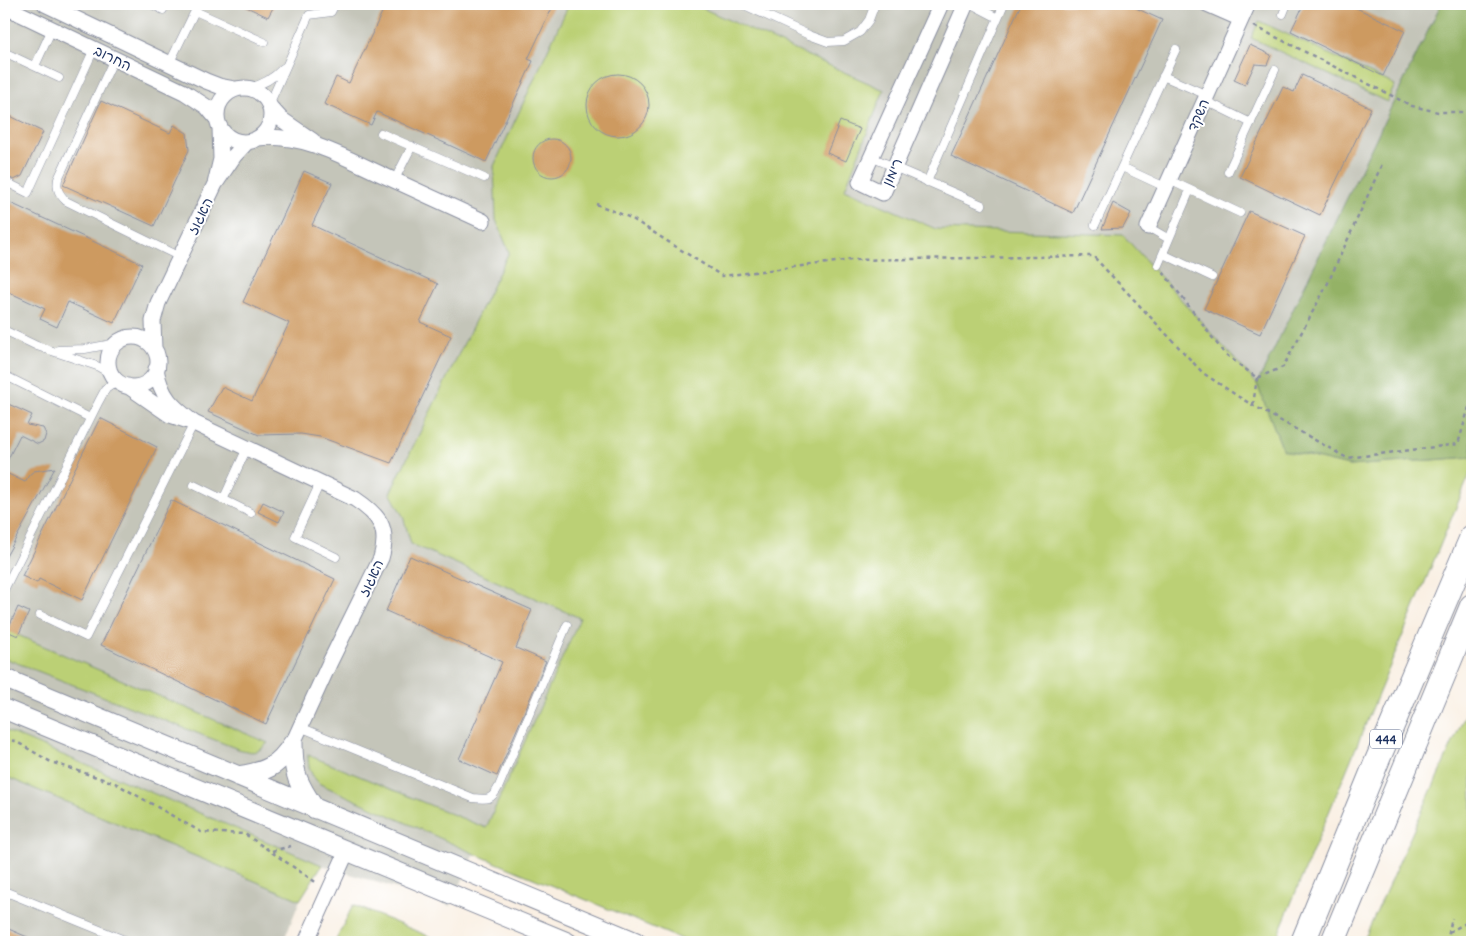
<svg xmlns="http://www.w3.org/2000/svg" width="1476" height="946" viewBox="0 0 1476 946" font-family="Delius,'Playpen Sans Hebrew',sans-serif">
<style>
.industrial{fill:#c4c5b9}
.green{fill:#bbd074;stroke:#6b8069}
.forest{fill:#94b266;stroke:#587062}
.building{fill:#cd9a60}
.lines{fill:none;stroke-linecap:round;stroke-linejoin:round}
.service-casing{stroke:#8a8fa0;stroke-width:9}
.minor-casing{stroke:#8a8fa0;stroke-width:17}
.tertiary-casing{stroke:#8a8fa0;stroke-width:21}
.primary-casing{stroke:#8a8fa0;stroke-width:26}
.path{stroke:#8a8fa0;stroke-width:2.5;stroke-dasharray:4 4;stroke-linecap:butt}
.service{stroke:#fff;stroke-width:8}
.minor{stroke:#fff;stroke-width:15}
.tertiary{stroke:#fff;stroke-width:19}
.primary{stroke:#fff;stroke-width:24}
.labels{text-anchor:middle;dominant-baseline:central;stroke-width:4;stroke-linejoin:round;paint-order:stroke}
.shield{fill:#fff;stroke:#5f6d8e;stroke-width:1}
.shield-label{font-size:12px;font-weight:bold;fill:#1b2f5e}
.street-label{font-size:14px;fill:#1b2f5e;stroke:#fff}
</style>
<rect width="100%" height="100%" fill="#fff"/>
<filter id="ink" filterUnits="userSpaceOnUse"><feTurbulence type="fractalNoise" baseFrequency=".02" numOctaves="2"/><feDisplacementMap in="SourceGraphic" scale="10" xChannelSelector="R" yChannelSelector="G"/><feConvolveMatrix kernelMatrix="1 2 1 2 8 2 1 2 1" color-interpolation-filters="sRGB"/></filter>
<filter id="wash" filterUnits="userSpaceOnUse"><feTurbulence type="fractalNoise" baseFrequency=".0096" numOctaves="4" result="noise"/><feDisplacementMap in="SourceGraphic" scale="20" xChannelSelector="R" yChannelSelector="G"/><feGaussianBlur stdDeviation="1.12" result="paint"/><feColorMatrix in="noise" values="0 0 0 0 0 0 0 0 0 0 0 0 0 0 0 0 0 1.4 0 .05"/><feComposite in="paint" operator="in"/></filter>
<g filter="url(#wash)">
<rect width="100%" height="100%" fill="#f9efe2"/>
<path class="industrial" d="M4,4H569L494,166L496,220L509,252L390,493L403,516L411,544L580,617L451,906L322,865L300,900L283,942H4Z
M693,4H1441L1257,384L1123,235L936,229L845,189L884,90Z"/>
<path class="green" d="M569,4H693L884,90L845,189L936,229L1123,235L1257,384L1283,450L1349,466L1472,457V469L1275,942H688L475,854L320,784C310,775 308,767 308,755L486,828L580,618L411,544L403,516L390,493L509,252L496,220L494,166Z
M1259,21L1395,85L1387,102L1251,38Z
M4,629L268,743C256,754 254,753 238,749L4,658Z
M1472,700V942H1363Z
M4,730L322,865L300,900L4,776Z
M353,905L443,942H335Z"/>
<path class="forest" d="M1441,4H1472V457L1349,466L1283,450L1257,384Z"/>
<g id="blocks">
<path class="building" d="M240,4H275L268,17Z
M386,4H554L528,59L533,61L486,162L377,112L371,125L324,104L336,77L349,83Z
M1021,4H1127L1162,20L1073,213L951,156Z
M1304,4H1348L1405,31L1383,76L1291,31Z
M1250,45L1271,55L1267,65L1255,64L1245,85L1234,80Z
M587 105a31 31 0 1 1 62 0a31 31 0 1 1-62 0Z
M1302,75L1371,108L1320,215L1240,177L1283,87L1294,92Z
M101,101L170,133L174,125L187,133L189,150L154,226L63,185Z
M4,113L43,132L22,176L14,180L4,175Z
M840,121L860,129L846,161L827,153Z
M533 158a19 19 0 1 1 38 0a19 19 0 1 1-38 0Z
M304,171L332,183L312,225L438,284L420,322L451,336L391,463L320,437L301,434L259,435L208,412L222,387L252,401L289,323L243,302Z
M4,200L142,264L114,323L68,302L57,327L40,319L45,309L4,290Z
M1113,203L1131,213L1123,228L1102,229Z
M1249,211L1305,236L1260,334L1204,309Z
M4,402L32,415L27,425L43,428L46,434L44,441L38,444L20,435L4,467Z
M100,418L157,447L82,600L39,579L37,583L22,576Z
M55,468L4,560V472L25,482L29,475L34,471Z
M171,500L335,579L266,724L101,645Z
M263,502L284,512L279,522L258,512Z
M410,556L532,610L516,648L546,661L497,776L459,759L502,662L386,611Z
M18,607L29,612L18,636L7,631Z
M4,927L39,942H4Z"/>
</g>
</g>
<g filter="url(#ink)">
<use href="#blocks" fill-opacity="0" stroke="#8a8fa0" stroke-width="1"/>
<g class="lines">
<g class="service-casing">
<path id="service" d="M151,4L163,10
M742,4L809,35L828,42L844,41L860,32L869,20L875,4
M971,4L998,18
M1416,4H1417
M1283,14L1287,4
M4,52L59,78
M114,59L58,179C56,189 59,194 66,201L180,257
M169,64L195,11L264,42
M35,66L52,29
M1163,76L1207,95
M248,88C262,85 273,79 283,68
M1204,100L1251,123
M269,105L309,15L331,12L335,4
M381,133L484,178
M871,157L982,205
M1122,167L1165,187
M1228,172L1275,70
M1169,180L1240,213
M4,181L28,193L94,49
M394,181L412,146
M927,182L1004,4
M1095,225L1176,49
M1148,227L1169,239
M1163,254L1212,277
M1158,265L1190,190
M4,330L37,346L97,366L111,374
M58,350L85,349L117,343
M4,375L90,418
M320,483L295,537L336,557
M194,485L251,513
M223,500L247,448
M4,590L99,401L106,388L116,381
M40,615L86,637L194,423
M300,727L473,798C488,800 492,800 499,786L567,625
M4,891L129,942"/>
</g>
<g class="minor-casing">
<path id="minor" d="M45,4L206,81L219,86L235,89
M941,4L860,182L883,193L966,4
M1207,4L1241,19
M4,6L184,92L207,107L217,119
M217 115a27 27 0 1 1 54 0a27 27 0 1 1-54 0Z
M271,108L281,119L313,141
M220,128L221,159L215,184L234,156L247,142
M258,138C304,133 345,158 385,176C418,191 451,206 483,221
M1148,227L1248,4
M108 362a25 25 0 1 1 50 0a25 25 0 1 1-50 0Z
M154,349L153,321L158,303L215,184
M128,386L170,415L194,423C172,406 161,397 156,369
M194,423L355,499C379,515 390,528 381,558L330,662L293,743
M306,942L347,851"/>
</g>
<g class="tertiary-casing">
<path id="tertiary" d="M4,678L636,942
M4,709L567,942
M293,743C293,774 298,784 315,809
M238,776C265,772 278,767 293,743"/>
</g>
<g class="primary-casing">
<path id="primary" d="M1303,942L1377,761L1472,537
M1333,942L1472,606"/>
</g>
<path class="path" d="M1254,26L1412,106L1438,112H1472
M596,204L631,218L722,276L851,260L1093,256L1203,373L1242,399L1347,458L1458,444L1472,397
M1163,272L1224,353L1257,378L1283,367L1327,285L1383,162
M1253,405L1257,378
M4,739L15,741L51,762L115,783L201,832L245,834L317,883
M272,851L291,846
M1449,932L1468,922L1472,914
M1447,942L1452,918"/>
<use href="#service" class="service"/>
<use href="#minor" class="minor"/>
<use href="#tertiary" class="tertiary"/>
<use href="#primary" class="primary"/>
</g>
</g>
<g class="labels">
<rect class="shield" x="1370" y="729.5" width="32" height="19" rx="4"/>
<g class="shield-label">
<text x="1386" y="739">444</text>
</g>
<g class="street-label">
<text transform="translate(113 58) rotate(26)">החרוב</text>
<text transform="translate(1198 115) rotate(-66)">השקד</text>
<text transform="translate(892 172) rotate(-66)">רימון</text>
<text transform="translate(200 216) rotate(-64)">האגוז</text>
<text transform="translate(371 578) rotate(-65)">האגוז</text>
</g>
</g>
<rect width="1476" height="946" fill="none" stroke="#fff" stroke-width="20"/>
</svg>
